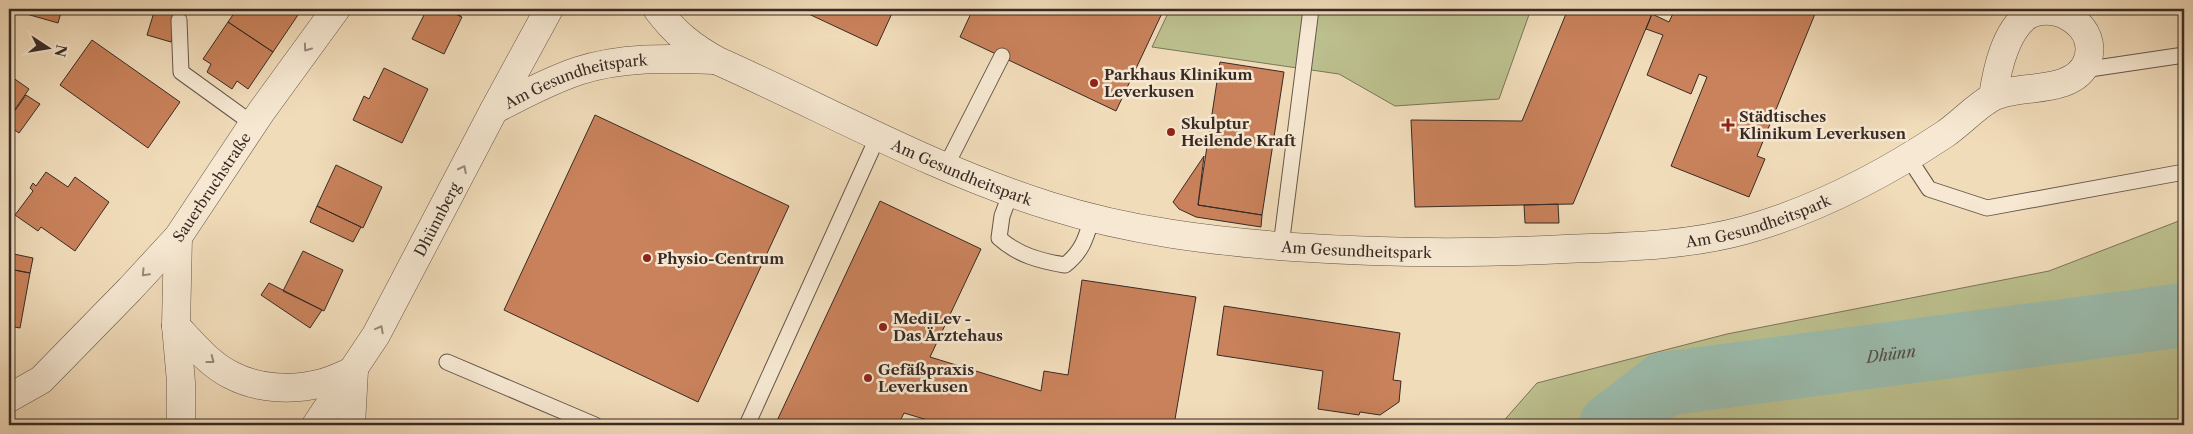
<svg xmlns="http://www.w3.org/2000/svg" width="2193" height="434" viewBox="0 0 2193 434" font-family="'Libre Caslon Text',serif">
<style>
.green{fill:#bcc08e;stroke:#7a755a}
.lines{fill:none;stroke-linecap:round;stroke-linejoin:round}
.river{stroke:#9bbcad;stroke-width:64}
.building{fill:#c9825b;stroke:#382a25}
.service-casing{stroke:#66564a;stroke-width:17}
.minor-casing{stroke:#66564a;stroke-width:29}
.tertiary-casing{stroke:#66564a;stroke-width:29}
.service{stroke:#f6e8d2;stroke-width:15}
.minor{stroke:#f6e8d2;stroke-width:28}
.tertiary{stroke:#f6e8d2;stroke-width:28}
.oneway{stroke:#97897c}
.poi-dot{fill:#8f2418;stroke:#f6e8d2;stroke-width:2}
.labels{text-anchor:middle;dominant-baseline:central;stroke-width:5;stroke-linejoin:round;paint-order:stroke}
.poi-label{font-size:15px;font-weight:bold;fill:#382a25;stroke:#f6e8d2;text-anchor:start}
.street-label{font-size:15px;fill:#382a25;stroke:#f6e8d2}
.water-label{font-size:16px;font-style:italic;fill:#514e47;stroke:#f6e8d2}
</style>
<rect width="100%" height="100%" fill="#f1dcba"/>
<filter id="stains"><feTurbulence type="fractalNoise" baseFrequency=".004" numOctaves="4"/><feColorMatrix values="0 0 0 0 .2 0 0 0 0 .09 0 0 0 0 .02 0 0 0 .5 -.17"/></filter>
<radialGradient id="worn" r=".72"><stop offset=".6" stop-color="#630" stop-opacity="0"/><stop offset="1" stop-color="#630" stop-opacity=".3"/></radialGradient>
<path class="green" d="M1170,9H1531L1499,99L1395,106L1339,74L1152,47Z
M2184,219V425H1500L1537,383L1727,334L2049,271Z"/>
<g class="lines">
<path class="river" id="s1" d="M1611,425L1664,384L2184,315"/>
</g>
<path class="building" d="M9,9H62L58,23Z
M155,9L179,15L171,42L147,35Z
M237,9H302L273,52L228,22Z
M427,9H445L462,17L444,54L412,39Z
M445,9H464L460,16Z
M798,9H894L877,46Z
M973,9H1164L1116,111L960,37Z
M1568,9H1654L1573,204L1415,207L1411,120L1522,121Z
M1675,9H1817L1757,156L1765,159L1749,197L1671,166L1707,77L1699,74L1691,94L1647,75L1663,35L1646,29L1652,14L1669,22Z
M228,22L273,52L248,89L237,81L232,89L207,72L211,64L203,59Z
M92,40L180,102L148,148L60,85Z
M1220,62L1284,72L1262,215L1198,205Z
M384,68L428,89L402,143L353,120L364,96L369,99Z
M9,75L29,89L11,115L9,114Z
M26,95L40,104L19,133L9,126V119Z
M595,115L789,206L698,402L504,310Z
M1204,156L1198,205L1262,215L1261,227L1196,217L1179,209L1173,202Z
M336,165L382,187L363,228L317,206Z
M46,172L68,187L75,177L109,202L75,251L41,227L38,231L15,215L33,191L30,188L33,183L36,186Z
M880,201L981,249L930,357L1041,391L1044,371L1068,375L1082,280L1196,297L1174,425H940L941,424L904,413L898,425H775Z
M1558,204L1559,223H1525L1524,205Z
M317,206L361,227L353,242L310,222Z
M303,251L343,270L324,311L283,291Z
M9,253L33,258L30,273L9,269Z
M9,269L30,273L20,328L9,326Z
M269,283L322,310L310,328L261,295Z
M1224,306L1400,333L1393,380L1401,381L1399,402L1380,415L1360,412L1359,415L1318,409L1323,371L1217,355Z"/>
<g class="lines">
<g class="service-casing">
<path id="service" d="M179,20L181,72L253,124
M2083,70L2184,55
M1908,157L1929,189L1987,208L2184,172
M946,166L1002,56
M1011,192L1002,216L999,238C1018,255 1040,261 1065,265C1082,252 1086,238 1092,218
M1281,246L1311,9
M447,362L595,425
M747,425L878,136"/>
</g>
<g class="minor-casing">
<g id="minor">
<path id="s2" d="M657,9C674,32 692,47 718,61C828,110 935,170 1050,206C1129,231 1211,241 1293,247C1384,253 1474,254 1565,249C1625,247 1687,246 1745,230C1816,210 1885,174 1945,134C1961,123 1974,108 1991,98C2016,83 2073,96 2087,62C2100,28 2058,0 2028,15C2005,31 1997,70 1993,96"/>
<path id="s3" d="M494,110C522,95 549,81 578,71C621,57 668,58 713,60"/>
</g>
</g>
<g class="tertiary-casing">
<g id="tertiary">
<path d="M178,237L176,326L181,382V425"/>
<path d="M176,326C192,343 209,364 231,375C258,389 292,391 322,383C333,380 344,375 354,370"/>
<path id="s4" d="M9,398L41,380L130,289L178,237L261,112L336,9"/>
<path id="s5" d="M316,425L376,335L494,110L549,9"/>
<path d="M351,425L354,370"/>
</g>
</g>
<use href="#service" class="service"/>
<use href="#minor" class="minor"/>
<use href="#tertiary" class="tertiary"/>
</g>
<defs><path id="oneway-chevron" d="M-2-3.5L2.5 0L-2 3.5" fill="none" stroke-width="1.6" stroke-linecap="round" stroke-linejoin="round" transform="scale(1.25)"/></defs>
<g class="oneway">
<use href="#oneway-chevron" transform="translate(307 48) rotate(126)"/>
<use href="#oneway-chevron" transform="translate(463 169) rotate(-63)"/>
<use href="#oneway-chevron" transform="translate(145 273) rotate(133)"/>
<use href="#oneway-chevron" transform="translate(380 329) rotate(-62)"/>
<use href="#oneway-chevron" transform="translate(211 360) rotate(37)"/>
</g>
<g class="poi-dot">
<circle cx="1094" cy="83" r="5"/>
<path d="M1725.5 117.5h5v5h5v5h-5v5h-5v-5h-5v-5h5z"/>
<circle cx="1171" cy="132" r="5"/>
<circle cx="647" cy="258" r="5"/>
<circle cx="883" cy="327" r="5"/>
<circle cx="868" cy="378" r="5"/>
</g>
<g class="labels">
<g class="poi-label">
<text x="1104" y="74">Parkhaus Klinikum<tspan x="1104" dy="17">Leverkusen</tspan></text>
<text x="1739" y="116">Städtisches<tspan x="1739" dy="17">Klinikum Leverkusen</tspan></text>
<text x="1181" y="123">Skulptur<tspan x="1181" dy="17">Heilende Kraft</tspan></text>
<text x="657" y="258">Physio-Centrum</text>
<text x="893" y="318">MediLev -<tspan x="893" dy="17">Das Ärztehaus</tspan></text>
<text x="878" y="369">Gefäßpraxis<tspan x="878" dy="17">Leverkusen</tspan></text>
</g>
<g class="street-label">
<text stroke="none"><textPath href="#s3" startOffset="88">Am Gesundheitspark</textPath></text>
<text stroke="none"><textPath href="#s2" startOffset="349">Am Gesundheitspark</textPath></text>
<text stroke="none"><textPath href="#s4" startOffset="295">Sauerbruchstraße</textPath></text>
<text stroke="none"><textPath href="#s2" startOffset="1159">Am Gesundheitspark</textPath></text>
<text stroke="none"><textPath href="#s5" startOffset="239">Dhünnberg</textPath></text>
<text stroke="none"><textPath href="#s2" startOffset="754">Am Gesundheitspark</textPath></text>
</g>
<g class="water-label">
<text stroke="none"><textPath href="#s1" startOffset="296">Dhünn</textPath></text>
</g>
</g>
<rect width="2193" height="434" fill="none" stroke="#f1dcba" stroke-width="30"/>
<rect x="10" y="10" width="2173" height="414" fill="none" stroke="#382a25" stroke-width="2.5"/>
<rect x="15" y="15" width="2163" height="404" fill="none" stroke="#382a25"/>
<g transform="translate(48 48) rotate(102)" stroke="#f6e8d2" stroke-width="4" paint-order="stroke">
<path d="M0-4L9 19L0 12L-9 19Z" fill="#382a25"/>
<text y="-8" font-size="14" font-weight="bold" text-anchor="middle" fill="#382a25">N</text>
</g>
<rect width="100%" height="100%" filter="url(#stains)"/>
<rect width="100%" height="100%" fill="url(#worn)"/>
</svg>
